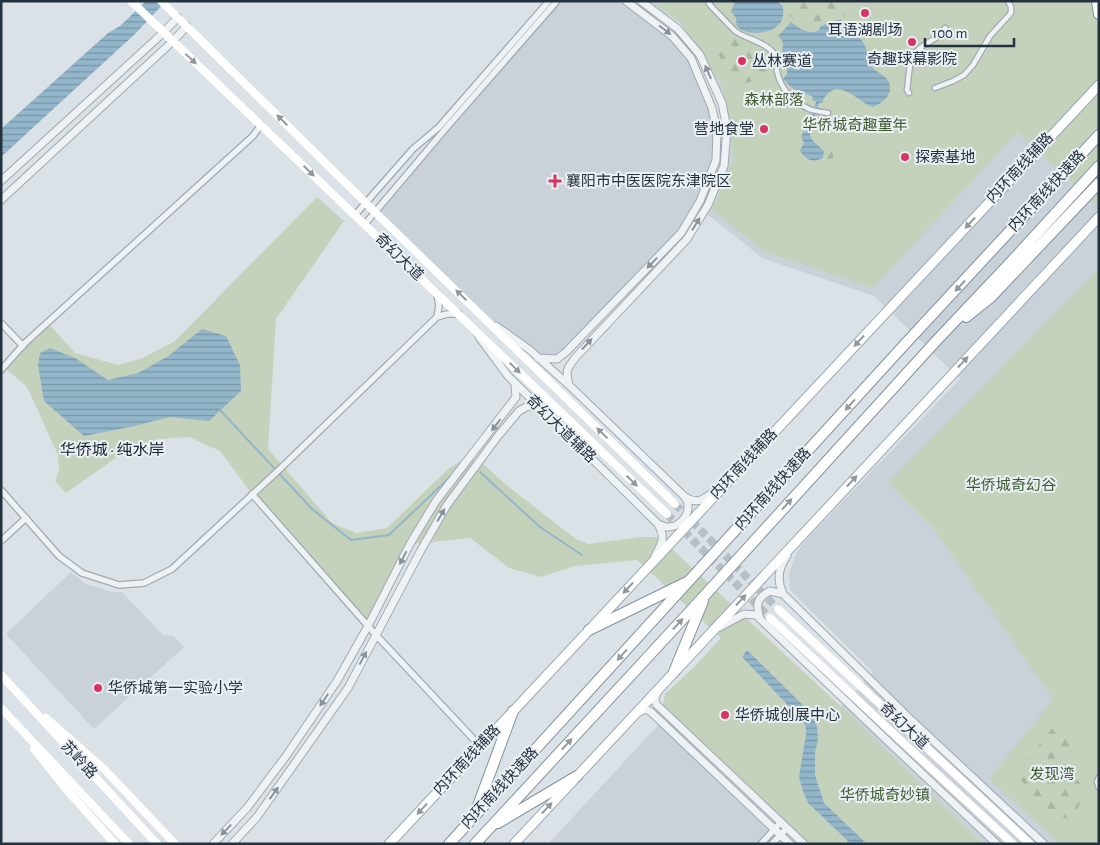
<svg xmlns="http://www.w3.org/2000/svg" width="1100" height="845" viewBox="0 0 1100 845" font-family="'Alegreya Sans','Noto Sans SC',sans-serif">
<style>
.built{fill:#c9d1d9}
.green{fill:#c4d2bc}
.forest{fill:url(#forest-firs)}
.water{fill:url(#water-rules)}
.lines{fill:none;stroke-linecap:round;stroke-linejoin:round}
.stream{stroke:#93b6cb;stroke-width:2}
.secondary-tunnel{stroke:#b6bfc5;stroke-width:8;stroke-dasharray:8 4;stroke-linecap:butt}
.pedestrian-casing{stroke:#a0a9b1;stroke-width:7}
.minor-casing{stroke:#a0a9b1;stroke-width:8}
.tertiary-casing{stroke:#a0a9b1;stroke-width:9}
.primary-casing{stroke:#9aa8b4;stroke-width:11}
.trunk-casing{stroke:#82919f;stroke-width:12}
.pedestrian{stroke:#eef2f5;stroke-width:4.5}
.minor{stroke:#eef2f5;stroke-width:5.5}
.tertiary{stroke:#eef2f5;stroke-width:7}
.secondary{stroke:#fff;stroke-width:8}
.primary{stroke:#fff;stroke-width:9}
.trunk{stroke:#fff;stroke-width:10}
.oneway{fill:#89929a}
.oneway2{fill:#92989e}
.poi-dot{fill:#d93463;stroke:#ebf0f5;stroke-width:2}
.labels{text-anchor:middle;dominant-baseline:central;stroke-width:4;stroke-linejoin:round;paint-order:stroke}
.poi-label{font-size:15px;fill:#24313e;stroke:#ebf0f5;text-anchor:start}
.park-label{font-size:15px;fill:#3e5b30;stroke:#ebf0f5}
.street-label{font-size:15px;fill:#24313e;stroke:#ebf0f5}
.neighbourhood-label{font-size:16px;fill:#17222f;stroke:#ebf0f5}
</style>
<defs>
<pattern id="forest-firs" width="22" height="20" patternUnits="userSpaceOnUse" patternTransform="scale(1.25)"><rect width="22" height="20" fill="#c4d2bc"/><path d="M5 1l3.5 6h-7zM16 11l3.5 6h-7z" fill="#a8b5a3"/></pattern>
<pattern id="water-rules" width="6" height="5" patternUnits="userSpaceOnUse" patternTransform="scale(1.25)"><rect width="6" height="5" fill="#93b6cb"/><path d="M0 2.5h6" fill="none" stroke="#7895a6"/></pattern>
</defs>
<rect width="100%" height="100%" fill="#dbe2e7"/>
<path class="built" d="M557,1H626L672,36L691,58L712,108L716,160L681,233L557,359L538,358L484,318L375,212Z
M646,1H1099V844H852L839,709L873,672L790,590L789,574L796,553L807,539L960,379L874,296L762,258L706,213L728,163L729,129L724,99L704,53L680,23Z
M71,572L84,583L111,592H122L163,635L173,636L184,647L94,729L6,634Z
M661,722L774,829L761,844H548Z"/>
<path class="green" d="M651,1H1099V207L1037,151L1018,132L873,288L763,251L712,210L734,157L722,86L681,23Z
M317,197L344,221L276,319L268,449L332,523L356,533L387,528L448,469L466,458L482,463L510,488L576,539L588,544L641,537H659L833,699L983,844H804L781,822L782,818L665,709L663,705L665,694L695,666L721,638L637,560L575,566L541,577L509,568L470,538L410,544L368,626L252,494L220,451L189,437L159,439L124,452L66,493L55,481L59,471L58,455L27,387L4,367L48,323L75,353L118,365L143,358L175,341Z
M1099,268V844H1060L989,779L1053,699L934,529L888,483Z"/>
<path class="forest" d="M792,1H846L849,11L844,17H837L831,21H826L818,26L808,28L796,22L789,15V7Z
M733,32L748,33L755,37L768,36L772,33L781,41V54L785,67V71L773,76L760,77L754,81L741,84L738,87L733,83L716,50C718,44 727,35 733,32Z
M839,134H842L843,136C833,147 831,151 835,166L833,169H828L824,165C824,161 826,159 826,155C826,150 825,146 826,142C832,142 835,139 839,134Z
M1063,723L1071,729L1077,740L1065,770L1068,775L1078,780L1085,790L1078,808L1069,819L1052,815L1033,802L1029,796L1027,787L1017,776L1022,761L1031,755L1054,726Z"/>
<path class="water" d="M146,1H166L135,34L1,157V129L108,33L120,26Z
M735,1H776L783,6C783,12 784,17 781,22C773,34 751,36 740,29C735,26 737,23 736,19C735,16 733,14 731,12Z
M836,20H841C848,27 857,33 863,42C868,49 866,59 872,67C875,71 880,73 884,76C898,89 885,103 872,107C855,99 834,74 822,103H819L814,118L815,121C804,138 813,140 824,151L823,158C814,163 804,160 800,150L804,143L801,136L804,131L805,134L808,124V120L812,114L816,102L812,100L813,97C808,94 805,94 800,92C793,90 788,84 783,79L787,74V67L782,53L783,44L782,40L778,36L791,22C800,29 807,34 818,31L821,26L825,24L830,25L834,23Z
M202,329L226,336L240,365L241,391L209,421L170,417L130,427L84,436L44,401L38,365L40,353L50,348L75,358L108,380L138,373L167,357Z
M747,650L809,711L817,726L818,740L815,752V775L824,803L867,844H851L808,803L803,791L799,777L806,734V727L802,720L742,657Z"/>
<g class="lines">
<path class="stream" d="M220,410L312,509L351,540L389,535L450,477
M480,472L540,527L582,555"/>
<path class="secondary-tunnel" d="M675,504L778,609
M667,514L770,618"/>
<g class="pedestrian-casing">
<path id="pedestrian" d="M708,1L710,5L735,31C746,39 763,41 773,52C777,57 776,65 777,71C780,88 793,101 809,109C814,111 821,112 828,113
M935,88L953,81L964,75L973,65L990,36L1011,13V7L1008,1
M909,93L907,90C909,78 908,60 917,51C926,41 936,42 945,28
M1099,777L1097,782L1099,788"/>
</g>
<g class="minor-casing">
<path id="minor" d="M355,215L413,149L439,127L549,1
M365,224L447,127L557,1
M437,294L439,306L437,317
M1,323L23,346
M1,370L25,343L253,136L261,125
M1,490L59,556L82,573L119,585L144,583L172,569L281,468L437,317L447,314H459
M252,494L376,635L480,746
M1,541L26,518
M761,844L781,822
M772,844L787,828"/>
</g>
<g class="tertiary-casing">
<path id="tertiary" d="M1,181L163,33L178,17
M1,200L172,42L187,26
M496,326L530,350L572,388L685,497C698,505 704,499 715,491
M479,337L508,376L658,524C666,539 662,542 655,556
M538,358L557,359L566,352L681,233L700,201L716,160L717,131L712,108L691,58L672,36L626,1
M569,385C565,371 567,368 576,357L687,239L708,205L724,166L727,129L722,103L700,55L678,29L641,1
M658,524C661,525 663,526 666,527C678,528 689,517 688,505C688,503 686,499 685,497
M787,556C778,568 777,581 783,594L908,717L1044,844
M760,619C756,605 756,598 770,591L783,594
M720,627L744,614L756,615L894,747L997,844
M658,691C656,696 653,700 657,705L804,844
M638,713C643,710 646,708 651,712L790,844
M213,844L247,808L286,756L337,681L368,626L410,544L436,501L516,397L515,384
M232,844L257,817L348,688L420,552L447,505L498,436L519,411L528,406L540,409"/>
</g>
<g class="primary-casing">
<path id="primary" d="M389,844L1099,85
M514,844L1099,217"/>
</g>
<g class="trunk-casing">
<path id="trunk" d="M1097,1L1099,14
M966,317L991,297L1099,183
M589,630L685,583
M674,672L703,601
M476,811L513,711
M498,823L577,776
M449,844L905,344L1099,135
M475,844L706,594L937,340L1010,263L1099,166"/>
</g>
<use href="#pedestrian" class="pedestrian"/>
<use href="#minor" class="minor"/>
<use href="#tertiary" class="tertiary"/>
<path class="secondary" d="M131,1L667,514
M161,1L375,212L675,504
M778,609L1030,844
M770,618L896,736L1013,844
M1,675L157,844
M1,708L129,844
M46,718L105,770L175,844
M34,749L66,789L115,844"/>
<use href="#primary" class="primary"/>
<use href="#trunk" class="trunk"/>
</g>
<defs><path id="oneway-solid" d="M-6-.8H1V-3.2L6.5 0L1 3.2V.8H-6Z" transform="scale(1.25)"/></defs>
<g class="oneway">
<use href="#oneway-solid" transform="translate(665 30) rotate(37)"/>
<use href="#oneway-solid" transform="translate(708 72) rotate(-114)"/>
<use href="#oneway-solid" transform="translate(696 224) rotate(-58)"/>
<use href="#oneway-solid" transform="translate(652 263) rotate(134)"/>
<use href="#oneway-solid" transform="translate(587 344) rotate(-47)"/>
<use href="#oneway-solid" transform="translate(496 425) rotate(128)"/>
<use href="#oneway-solid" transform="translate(441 515) rotate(-60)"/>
<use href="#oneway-solid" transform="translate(403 558) rotate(117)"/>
<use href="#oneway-solid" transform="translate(363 658) rotate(-62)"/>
<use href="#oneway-solid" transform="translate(324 700) rotate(124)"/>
<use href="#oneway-solid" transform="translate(274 793) rotate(-54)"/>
<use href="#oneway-solid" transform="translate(226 830) rotate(134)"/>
</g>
<g class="oneway2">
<use href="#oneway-solid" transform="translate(191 59) rotate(43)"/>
<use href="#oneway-solid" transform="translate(282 120) rotate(-135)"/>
<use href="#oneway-solid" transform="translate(309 171) rotate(44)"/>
<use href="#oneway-solid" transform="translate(970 223) rotate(133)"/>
<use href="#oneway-solid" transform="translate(960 286) rotate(133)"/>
<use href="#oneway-solid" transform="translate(461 295) rotate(-136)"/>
<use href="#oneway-solid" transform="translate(859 341) rotate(133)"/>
<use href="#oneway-solid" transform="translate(963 362) rotate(-47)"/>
<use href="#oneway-solid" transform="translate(515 368) rotate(44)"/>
<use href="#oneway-solid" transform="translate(850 405) rotate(132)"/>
<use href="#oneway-solid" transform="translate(602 433) rotate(-136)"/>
<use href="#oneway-solid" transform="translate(632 481) rotate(44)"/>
<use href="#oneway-solid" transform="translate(852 481) rotate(-47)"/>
<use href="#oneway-solid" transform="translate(787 504) rotate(-48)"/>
<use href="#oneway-solid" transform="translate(628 588) rotate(133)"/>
<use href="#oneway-solid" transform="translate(741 600) rotate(-47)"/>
<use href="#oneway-solid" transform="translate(678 624) rotate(-47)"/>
<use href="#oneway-solid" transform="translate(622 655) rotate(132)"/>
<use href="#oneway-solid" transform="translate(567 744) rotate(-47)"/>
<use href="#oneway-solid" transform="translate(547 808) rotate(-47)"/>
<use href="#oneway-solid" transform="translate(422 809) rotate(133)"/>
</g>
<g class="poi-dot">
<circle cx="865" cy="13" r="5"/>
<circle cx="912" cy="42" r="5"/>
<circle cx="742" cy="61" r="5"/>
<circle cx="764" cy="129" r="5"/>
<circle cx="905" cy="157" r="5"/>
<path d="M552.5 173.5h5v5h5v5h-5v5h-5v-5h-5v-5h5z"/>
<circle cx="98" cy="688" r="5"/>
<circle cx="725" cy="715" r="5"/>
</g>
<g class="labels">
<g class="poi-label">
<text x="865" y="30" text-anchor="middle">耳语湖剧场</text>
<text x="912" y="59" text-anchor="middle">奇趣球幕影院</text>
<text x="752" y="61">丛林赛道</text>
<text x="754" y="129" text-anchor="end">营地食堂</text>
<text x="915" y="157">探索基地</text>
<text x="566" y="181">襄阳市中医医院东津院区</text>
<text x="108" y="688">华侨城第一实验小学</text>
<text x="735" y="715">华侨城创展中心</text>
</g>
<g class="park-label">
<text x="774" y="100">森林部落</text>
<text x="855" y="125">华侨城奇趣童年</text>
<text x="1011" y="485">华侨城奇幻谷</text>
<text x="1052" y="774">发现湾</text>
<text x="885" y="795">华侨城奇妙镇</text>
</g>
<g class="street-label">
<text transform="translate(1020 168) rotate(-47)">内环南线辅路</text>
<text transform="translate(1047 191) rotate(-47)">内环南线快速路</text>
<text transform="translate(399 257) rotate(44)">奇幻大道</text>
<text transform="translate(561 429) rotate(44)">奇幻大道辅路</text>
<text transform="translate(744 464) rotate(-47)">内环南线辅路</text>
<text transform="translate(773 489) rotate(-48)">内环南线快速路</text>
<text transform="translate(904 726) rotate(43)">奇幻大道</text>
<text transform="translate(79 760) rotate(47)">苏岭路</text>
<text transform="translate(467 760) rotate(-47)">内环南线辅路</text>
<text transform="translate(500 788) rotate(-47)">内环南线快速路</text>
</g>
<g class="neighbourhood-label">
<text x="112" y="450">华侨城 · 纯水岸</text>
</g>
</g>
<rect width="1100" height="845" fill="none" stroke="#24313e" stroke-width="5"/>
<path d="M925 38v8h89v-8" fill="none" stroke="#24313e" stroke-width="2.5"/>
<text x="932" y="38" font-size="15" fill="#24313e" stroke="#ebf0f5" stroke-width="4" paint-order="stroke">100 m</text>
</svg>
